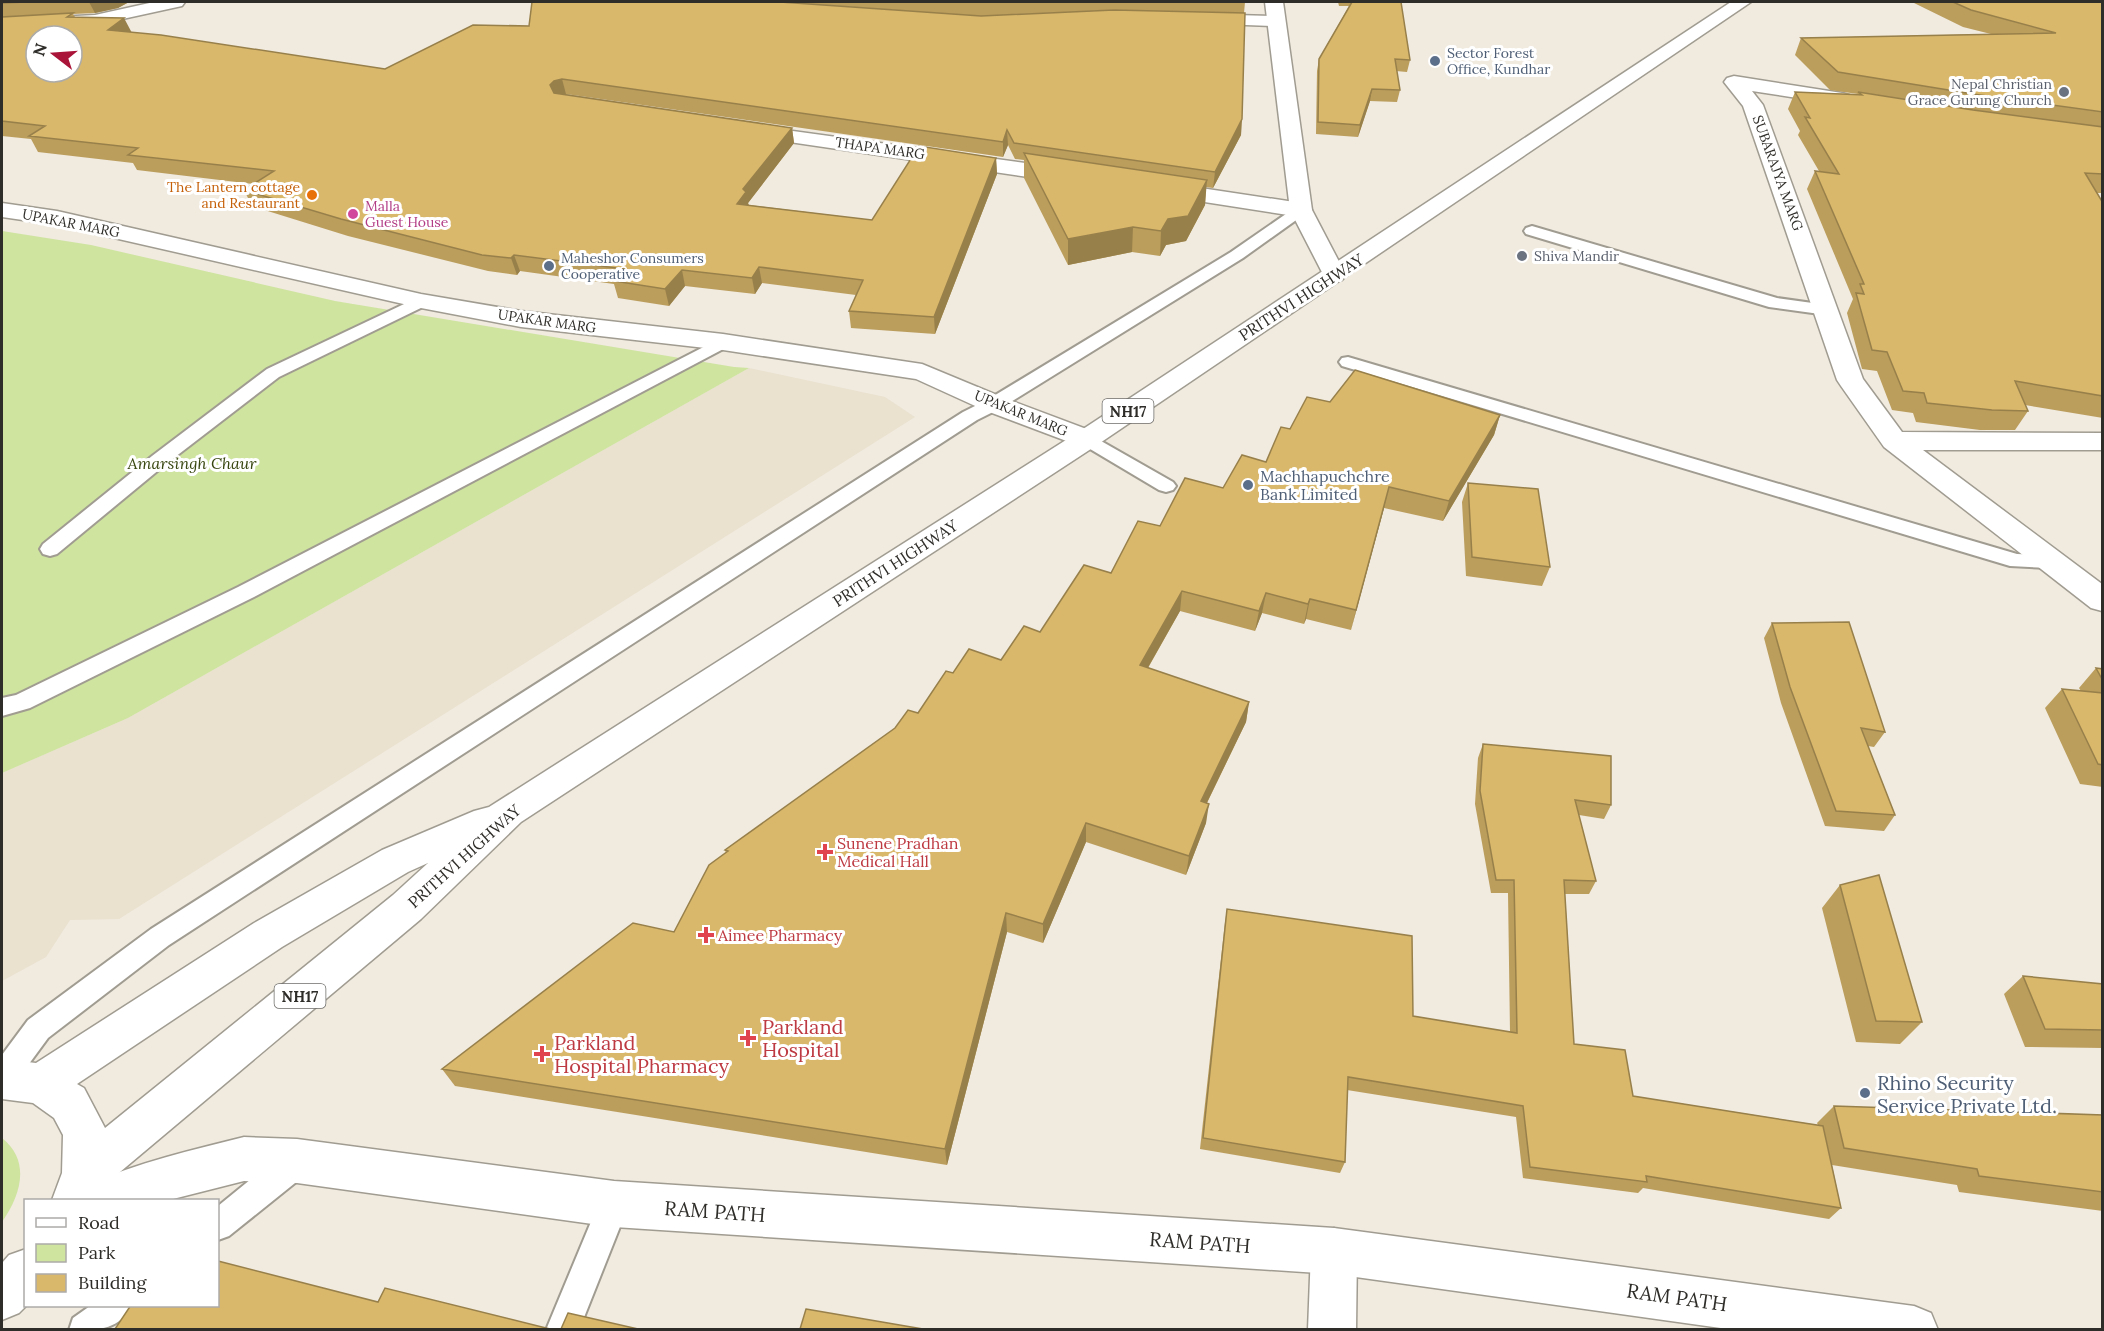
<svg xmlns="http://www.w3.org/2000/svg" width="2104" height="1331" viewBox="0 0 2104 1331" font-family="Lora,serif">
<style>
.built{fill:#eae1ce}
.green{fill:#cee49f}
.lines{fill:none;stroke-linecap:round;stroke-linejoin:round}
.lane-casing{stroke:#a19c91;stroke-width:4}
.street-casing{stroke:#a19c91;stroke-width:3}
.primary-casing{stroke:#a19c91;stroke-width:3}
.highway-casing{stroke:#a19c91;stroke-width:3}
.lane{fill:#fff;fill-rule:evenodd}
.street{fill:#fff;fill-rule:evenodd}
.primary{fill:#fff;fill-rule:evenodd}
.highway{fill:#fff;fill-rule:evenodd}
.wall{fill:#bb9d5c}
.shaded-wall{fill:#98804b}
.building{fill:#d9b76b;stroke:#98804b;stroke-width:1.5;fill-rule:evenodd}
.service-dot{fill:#5c6f8a;stroke:#fff;stroke-width:2}
.worship-dot{fill:#6b7280;stroke:#fff;stroke-width:2}
.food-dot{fill:#e8710a;stroke:#fff;stroke-width:2}
.hotel-dot{fill:#d1479c;stroke:#fff;stroke-width:2}
.health-dot{fill:#e0444e;stroke:#fff;stroke-width:2}
.labels{text-anchor:middle;dominant-baseline:central;stroke-width:6;stroke-linejoin:round;paint-order:stroke}
.far-service-label{font-size:14px;fill:#4e5e75;stroke:#fff;text-anchor:start}
.far-worship-label{font-size:14px;fill:#5b616d;stroke:#fff;text-anchor:end}
.far-street-label{font-size:14px;fill:#2f2d29;stroke:#fff}
.far-food-label{font-size:14px;fill:#c56008;stroke:#fff;text-anchor:end}
.far-hotel-label{font-size:14px;fill:#b23c85;stroke:#fff;text-anchor:start}
.shield{fill:#fff;stroke:#6d6c69;stroke-width:1.5}
.shield-label{font-size:15px;font-weight:bold;fill:#2f2d29}
.street-label{font-size:16px;fill:#2f2d29;stroke:#fff}
.park-label{font-size:16px;font-style:italic;fill:#38460f;stroke:#fff}
.service-label{font-size:16px;fill:#4e5e75;stroke:#fff;text-anchor:start}
.health-label{font-size:16px;fill:#be3a42;stroke:#fff;text-anchor:start}
.near-health-label{font-size:20px;fill:#be3a42;stroke:#fff;text-anchor:start}
.near-service-label{font-size:20px;fill:#4e5e75;stroke:#fff;text-anchor:start}
.near-street-label{font-size:20px;fill:#2f2d29;stroke:#fff}
</style>
<rect width="100%" height="100%" fill="#f0eadf"/>
<path class="built" d="M749,368L885,397L915,417L119,919L70,920L46,957L2,981V773L128,718Z"/>
<path class="green" d="M2,231L91,245L335,301L734,367L749,368L128,718L2,773Z
M2,1138C31,1161 21,1195 2,1222Z"/>
<g class="lines">
<g class="lane-casing">
<path id="lane" d="M1301,205L1306,207L1309,210L1306,213L1243,258L1001,408L977,420L169,945L48,1038L12,1087L2,1090V1055L28,1020L151,929L963,412L987,400L1231,252L1296,207Z
M1532,226L1777,298L1827,305L1833,306L1835,310L1833,314L1827,315L1769,307L1526,234L1524,231L1526,228Z
M421,296L429,301L427,305L279,377L166,464L57,554L50,556L43,554L40,549L43,544L152,456L267,369Z
M723,337L729,338L732,342L729,346L254,597L30,708L2,716V698L16,695L238,587Z
M1348,357L2017,554L2056,556L2059,561L2056,566L2049,568L2010,566L1342,366L1339,362L1342,358Z
M1087,433L1173,482L1176,486L1173,490L1166,492L1159,490L1080,443L1078,439L1080,435Z
M294,1149L305,1153L309,1164L305,1175L229,1236L218,1240V1206L283,1153Z
M614,1189L625,1193L629,1204L579,1330H546L603,1193Z
M90,1306H131C119,1331 97,1330 69,1330L73,1318Z"/>
</g>
<g class="street-casing">
<path id="street" d="M154,2H185L182,6L95,25L2,30V20L95,15Z
M1199,14L1275,16L1281,17L1284,21L1281,25L1275,26L1193,23L1190,19L1193,15Z
M1734,76L1842,93L1849,95L1852,99L1849,103L1842,105L1752,91L1763,105L1863,379L1902,432L2102,433V450H1923L2102,584V611L2091,608L1884,447L1841,386L1837,380L1743,106L1724,82L1727,78Z
M749,125L1069,169L1077,171L1080,176L1077,181L1069,183L742,135L739,131L742,127Z
M1161,182L1301,203L1309,205L1312,210L1309,215L1301,217L1153,194L1150,189L1153,184Z
M2,203L57,211L421,294L521,311L723,334L922,364L1004,398L1097,433L1101,439L1097,445L1087,448L1077,445L984,410L916,379L723,350L521,327L421,308L57,225L2,217Z
M1334,1228L1350,1235L1357,1251L1356,1330H1308L1311,1251L1318,1235Z"/>
</g>
<g class="primary-casing">
<path id="primary" d="M1265,2H1283L1312,210L1346,275L1342,280L1334,282L1326,280L1290,210Z
M244,1137L297,1139L614,1181L1334,1228L1914,1306L1931,1313L1938,1330H1735L1334,1274L614,1227L297,1183L244,1181L169,1200H81L88,1184C138,1163 191,1150 244,1137Z"/>
</g>
<g class="highway-casing">
<path id="highway" d="M1731,2H1751L1097,445L521,822L421,919L101,1188L96,1200H52L62,1173L63,1135L54,1118L33,1103L2,1099V1059L36,1063L254,923L382,850L474,811L489,807L1077,433ZM428,863L393,895L105,1128L84,1088L77,1084L282,947L408,872Z
M26,1249V1306L19,1313L2,1320V1263L9,1255Z"/>
</g>
<use href="#lane" class="lane"/>
<use href="#street" class="street"/>
<use href="#primary" class="primary"/>
<use href="#highway" class="highway"/>
</g>
<path class="wall" d="M2,2H129L118,8L95,13L73,14L75,17L131,32L385,69L529,26L782,2H1245L1244,13L1241,135L1213,188L1206,187L1205,205L1186,241L1166,245L1160,256L1132,252L1068,265L1024,178V160L1015,159L1008,145L1003,157L566,94H564L792,128L794,143L748,203L749,205L872,220L996,158L997,174L935,334L851,328L849,311L856,295L762,283L755,294L685,286L669,306L618,298L614,284L520,271L517,275L488,271L348,236L252,206L244,190L253,184L137,170L133,163L38,152L31,139L2,136Z
M1338,2H1401L1410,60L1407,72L1396,71L1400,90L1397,102L1370,101L1358,137L1316,134L1317,71L1319,59L1349,6H1339Z
M1912,2H2103V193H2097L2103,203V418L2025,405L2028,411L2015,430H1980L1916,422L1913,413L1892,410L1877,371L1862,369L1847,313L1853,299L1807,189L1815,171H1819L1798,135L1800,131L1788,109L1795,92L1858,94L1830,90L1795,55L1801,38L1991,34L1963,27Z
M1330,402L1500,415L1494,435L1443,521L1384,508L1351,630L1306,619L1304,624L1262,613L1255,631L1180,611L1148,668L1249,702L1246,722L1207,803L1206,823L1186,875L1086,842L1043,943L1007,932L947,1165L455,1086L442,1069L674,932L726,853L725,850L918,713L953,673L1001,660L1040,632L1111,573L1160,526L1266,462L1290,429Z
M1468,483L1550,567L1542,586L1466,576L1462,502Z
M1772,623L1885,732L1874,747L1868,746L1895,815L1884,831L1825,826L1781,703L1764,638Z
M2096,668L2103,669V787L2080,784L2045,708L2062,689L2081,691L2079,688Z
M1483,744L1611,805L1604,819L1579,815L1596,881L1589,894H1565L1574,1044L1633,1096L1818,1125L1817,1123L1834,1106L2103,1115V1211L1959,1192L1957,1185L1832,1165L1841,1208L1829,1219L1643,1188L1638,1193L1523,1178L1516,1117L1347,1090L1345,1162L1340,1173L1200,1149L1225,922L1227,909L1413,1016L1510,1032L1508,893H1491L1475,804L1478,758Z
M1840,885L1922,1022L1900,1044L1856,1042L1822,908Z
M2023,976L2103,984V1048L2025,1047L2004,994Z"/>
<path class="shaded-wall" d="M89,2H129L118,8L95,13Z
M124,18L132,33L108,30Z
M562,79L566,94L558,96L554,101L550,85L554,81Z
M1372,89L1370,101L1358,137L1360,125Z
M1242,119L1241,135L1213,188L1215,172Z
M792,128L794,143L748,203L749,208L737,204L743,189Z
M1007,130L1008,145L1003,157V142Z
M996,158L997,174L935,334L934,317Z
M1207,180L1205,205L1186,241L1166,245L1160,256L1161,231L1168,219Z
M1133,227L1132,252L1068,265V239Z
M514,255L520,271L517,275L511,258Z
M759,267L762,283L755,294L752,278Z
M682,270L685,286L669,306L665,289Z
M1500,415L1494,435L1443,521L1449,501Z
M1389,487L1384,508L1351,630L1356,610Z
M1182,591L1180,611L1138,685L1140,665Z
M1266,593L1262,613L1255,631L1259,611Z
M1310,599L1306,619L1304,624L1308,604Z
M1249,702L1246,722L1198,821L1201,801Z
M1209,804L1206,823L1186,875L1189,856Z
M1086,823V842L1043,943V924Z
M1006,913L1007,932L947,1165L945,1149Z"/>
<path class="building" d="M2,2H27L2,3Z
M532,2H780L981,16L1114,10L1245,13L1242,119L1215,172L1014,143L1007,130L1003,142L562,79L554,81L550,85L554,93L792,128L743,189L746,192L737,204L872,220L919,146L996,158L934,317L849,311L863,280L759,267L752,278L682,270L665,289L614,281L625,269L514,255L511,258L482,255L341,219L244,190L274,171L128,155L138,148L29,136L45,126L2,121V17L73,13L67,17L124,18L108,30L161,35L385,69L473,25L529,26ZM36,36H72V72H36Z
M1352,2H1401L1410,60L1395,59L1400,90L1372,89L1360,125L1318,122L1319,59Z
M1953,2H2103V112L1973,94L1838,72L1801,38L2056,33L1971,10Z
M1795,92L1862,95L1858,92L1973,110L2103,127V174L2085,173L2103,203V396L2015,381L2028,411L1992,410L1927,403L1924,393L1903,391L1887,352L1872,350L1856,293L1864,294L1860,284H1864L1815,171L1839,174L1805,117L1810,118Z
M1024,153L1207,180L1188,216L1168,219L1161,231L1133,227L1068,239Z
M1355,370L1500,415L1449,501L1389,487L1356,610L1310,599L1308,604L1266,593L1259,611L1182,591L1140,665L1249,702L1201,801L1209,804L1189,856L1086,823L1043,924L1006,913L945,1149L442,1069L633,923L674,932L709,865L728,851L725,850L895,728L908,710L918,713L946,671L953,673L969,649L1001,660L1024,626L1040,632L1084,565L1111,573L1138,521L1160,526L1185,478L1223,488L1242,455L1266,462L1281,427L1290,429L1307,397L1330,402Z
M1468,483L1538,489L1550,567L1472,557Z
M1849,622L1885,732L1861,728L1895,815L1836,811L1790,687L1772,623Z
M2096,668L2103,669V681Z
M2062,689L2103,693V765L2098,764Z
M1483,744L1611,756V805L1575,800L1596,881L1564,880L1574,1044L1625,1050L1633,1096L1823,1126L1841,1208L1646,1176L1647,1182L1530,1167L1523,1106L1348,1077L1345,1162L1203,1138L1227,909L1412,936L1413,1016L1517,1033L1514,880H1496L1480,791Z
M1879,875L1922,1022L1876,1021L1840,885Z
M2023,976L2103,984V1030L2045,1029Z
M1834,1106L2103,1115V1192L1979,1176L1977,1169L1844,1148Z
M218,1261L378,1302L385,1288L550,1329H115L131,1305H218Z
M806,1309L923,1329H800Z
M568,1313L638,1329H561Z"/>
<g class="service-dot">
<circle cx="1435" cy="61" r="6"/>
<circle cx="549" cy="266" r="6"/>
<circle cx="1248" cy="485" r="6"/>
<circle cx="1865" cy="1093" r="6"/>
</g>
<g class="worship-dot">
<circle cx="2064" cy="92" r="6"/>
<circle cx="1522" cy="256" r="6"/>
</g>
<circle class="food-dot" cx="312" cy="195" r="6"/>
<circle class="hotel-dot" cx="353" cy="214" r="6"/>
<g class="health-dot">
<path d="M822 843h6v6h6v6h-6v6h-6v-6h-6v-6h6z"/>
<path d="M703 926h6v6h6v6h-6v6h-6v-6h-6v-6h6z"/>
<path d="M745 1029h6v6h6v6h-6v6h-6v-6h-6v-6h6z"/>
<path d="M539 1045h6v6h6v6h-6v6h-6v-6h-6v-6h6z"/>
</g>
<g class="labels">
<g class="far-service-label">
<text x="1447" y="53">Sector Forest<tspan x="1447" dy="16">Office, Kundhar</tspan></text>
<text x="561" y="258">Maheshor Consumers<tspan x="561" dy="16">Cooperative</tspan></text>
</g>
<g class="far-worship-label">
<text x="2052" y="84">Nepal Christian<tspan x="2052" dy="16">Grace Gurung Church</tspan></text>
<text x="1534" y="256" text-anchor="start">Shiva Mandir</text>
</g>
<g class="far-street-label">
<text transform="translate(880 148) rotate(8)">THAPA MARG</text>
<text transform="translate(1778 173) rotate(70)">SUBARAJYA MARG</text>
<text transform="translate(71 223) rotate(11)">UPAKAR MARG</text>
<text transform="translate(547 321) rotate(8)">UPAKAR MARG</text>
<text transform="translate(1021 413) rotate(22)">UPAKAR MARG</text>
</g>
<g class="far-food-label">
<text x="300" y="187">The Lantern cottage<tspan x="300" dy="16">and Restaurant</tspan></text>
</g>
<g class="far-hotel-label">
<text x="365" y="206">Malla<tspan x="365" dy="16">Guest House</tspan></text>
</g>
<g class="shield">
<rect x="1102.5" y="399" width="51" height="24" rx="4.5"/>
<rect x="274.5" y="984" width="51" height="24" rx="4.5"/>
</g>
<g class="shield-label">
<text x="1128" y="411">NH17</text>
<text x="300" y="996">NH17</text>
</g>
<g class="street-label">
<text transform="translate(1301 297) rotate(-33)">PRITHVI HIGHWAY</text>
<text transform="translate(895 563) rotate(-33)">PRITHVI HIGHWAY</text>
<text transform="translate(464 856) rotate(-42)">PRITHVI HIGHWAY</text>
</g>
<g class="park-label">
<text x="192" y="463">Amarsingh Chaur</text>
</g>
<g class="service-label">
<text x="1260" y="476">Machhapuchchre<tspan x="1260" dy="18">Bank Limited</tspan></text>
</g>
<g class="health-label">
<text x="837" y="843">Sunene Pradhan<tspan x="837" dy="18">Medical Hall</tspan></text>
<text x="718" y="935">Aimee Pharmacy</text>
</g>
<g class="near-health-label">
<text x="762" y="1026">Parkland<tspan x="762" dy="23">Hospital</tspan></text>
<text x="554" y="1042">Parkland<tspan x="554" dy="23">Hospital Pharmacy</tspan></text>
</g>
<g class="near-service-label">
<text x="1877" y="1082">Rhino Security<tspan x="1877" dy="23">Service Private Ltd.</tspan></text>
</g>
<g class="near-street-label">
<text transform="translate(715 1211) rotate(4)">RAM PATH</text>
<text transform="translate(1200 1242) rotate(4)">RAM PATH</text>
<text transform="translate(1677 1297) rotate(8)">RAM PATH</text>
</g>
</g>
<rect width="2104" height="1331" fill="none" stroke="#2f2d29" stroke-width="6"/>
<rect x="24" y="1199" width="195" height="108" fill="#ffffff" stroke="#acaba9" stroke-width="1.5"/>
<rect x="36" y="1218" width="30" height="9" fill="#ffffff" stroke="#acaba9" stroke-width="1.5"/>
<text x="78" y="1229" font-size="18" fill="#2f2d29">Road</text>
<rect x="36" y="1244" width="30" height="18" fill="#cee49f" stroke="#acaba9" stroke-width="1.5"/>
<text x="78" y="1259" font-size="18" fill="#2f2d29">Park</text>
<rect x="36" y="1274" width="30" height="18" fill="#d9b76b" stroke="#acaba9" stroke-width="1.5"/>
<text x="78" y="1289" font-size="18" fill="#2f2d29">Building</text>
<g transform="translate(54 54) rotate(287)"><circle r="28" fill="#ffffff" stroke="#acaba9" stroke-width="1.5"/>
<path d="M0-4.5L10 22L0 15L-10 22Z" fill="#aa1438"/>
<text y="-9" font-size="16" font-weight="bold" text-anchor="middle" fill="#2f2d29">N</text>
</g>
</svg>
